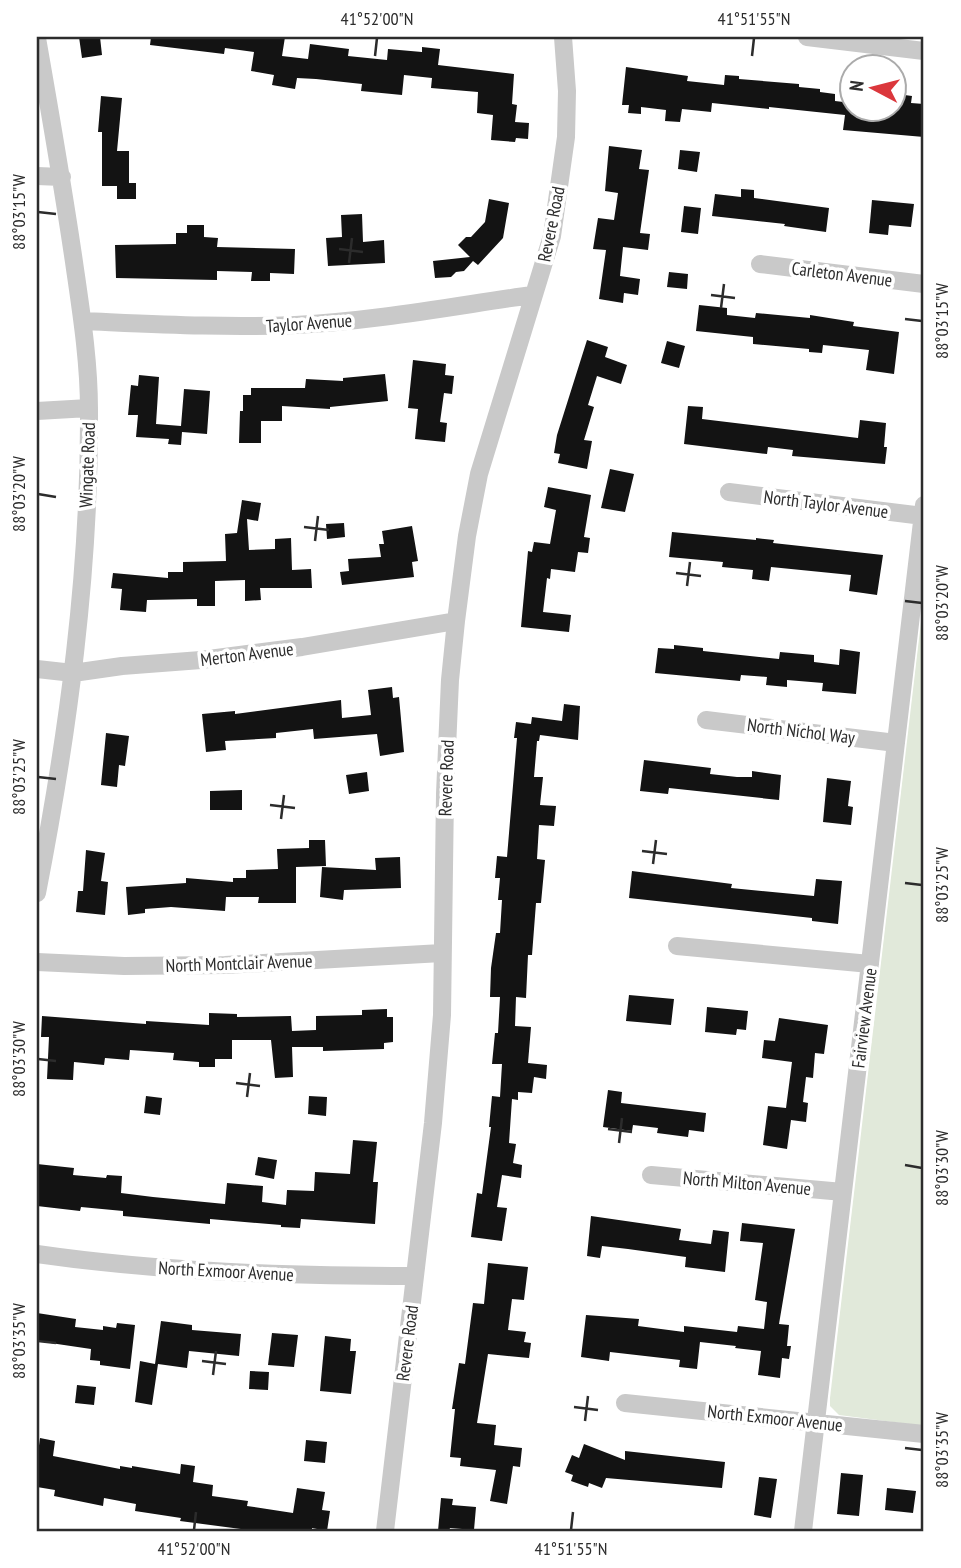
<svg xmlns="http://www.w3.org/2000/svg" width="961" height="1568" viewBox="0 0 961 1568" font-family="'PT Sans Narrow',sans-serif">
<style>
.green{fill:#e1e9da}
.building{fill:#131313}
.lines{fill:none;stroke-linecap:round;stroke-linejoin:round}
.minor{stroke:#c9c9c9;stroke-width:18}
.ticks{fill:none;stroke:#2c2c2c;stroke-width:2.5}
.labels{text-anchor:middle;dominant-baseline:central;stroke-width:7;stroke-linejoin:round;paint-order:stroke}
.street-label{font-size:18px;fill:#2c2c2c;stroke:#fff}
.neatline{fill:none;stroke:#2c2c2c;stroke-width:2.5}
.ticks-label{font-size:18px;text-anchor:middle;fill:#2c2c2c}
</style>
<rect width="100%" height="100%" fill="#fff"/>
<path class="green" d="M924,596V1426L839,1415L830,1406V1398Z"/>
<path class="building" d="M79,37H100L102,55L82,58Z
M151,37H285L282,56L308,59L310,44L349,49L348,56L387,60L388,49L422,52V47L440,49L438,65L514,74L512,104L517,105L515,122L529,123L528,139L516,138L515,142L491,140L493,115L477,113L478,92L431,88L432,78L404,75L402,95L361,91L362,84L316,79L297,78L295,89L272,85L274,75L251,71L254,52L225,48L224,54L150,45Z
M626,67L688,76L687,81L724,85L725,75L739,76V79L799,84V87L820,89V92L835,94V101L852,103V108H895L897,94L912,96L911,103L924,104V137L843,130L845,115L769,107V109L712,103L711,112L682,109L680,122L665,121L666,110L641,107V114L628,113L629,105H622Z
M101,96L122,98L117,151H129V183H136V199H117V186H102V132H98Z
M609,146L642,150L639,169L649,170L640,233L650,234L648,250L623,247L620,276L640,279L638,295L624,293L623,303L599,299L606,250L593,249L598,218L614,220L618,193L605,191Z
M680,150L700,152L697,172L678,169Z
M741,189L754,190V198L829,208L826,232L784,226L785,224L712,216L715,194L741,197Z
M489,199L509,203L503,238L478,265L473,261L464,271L456,272L451,277L435,278L433,261L470,257L458,245L466,237H471L485,222Z
M872,200L914,204L911,227L889,225L888,235L869,233Z
M684,206L701,208L698,234L681,232Z
M362,214L363,242L384,240L385,263L328,266L326,238L342,237L341,215Z
M187,225H204V237L218,238L217,247L295,249L294,274L270,273V281H251L252,272L217,271V280L116,278L115,245L176,244V233H187Z
M669,272L688,274L687,289L667,287Z
M699,305L727,308V315L755,318L756,313L810,318V315L854,322L853,326L899,332L894,374L866,370L869,350L823,345L822,353L809,352V349L753,344V337L696,331Z
M587,340L608,347L605,357L627,365L621,384L597,376L588,405L594,407L584,440L592,441L587,469L558,463L560,454L554,453L557,435Z
M667,341L685,346L679,368L661,363Z
M413,360L446,364L445,375L454,376L452,394L444,393L440,422L447,423L445,442L415,439L418,409L408,408Z
M385,374L388,401L330,407V409L282,406V421H261V443H239L240,411H243V395H251V388H305L306,379L343,381V378Z
M139,375L159,377L156,424L181,426L184,389L210,391L207,434L182,432L181,445L168,444L169,439L136,437L138,415H128L131,385L138,386Z
M688,406L703,407L702,419L858,438L860,420L886,423L884,447H887L885,464L792,456L793,450L768,447L767,454L684,444Z
M610,469L634,474L625,512L601,508Z
M548,487L591,495L584,537L590,538L588,553L578,552L575,572L551,569L550,579L547,578L543,612L571,615L569,632L521,627L528,551L532,552L534,542L550,544L556,510L544,507Z
M242,500L261,503L258,521L247,519L249,550L275,549V539L291,538L292,570L311,569L312,588H260L261,600L245,601V580L215,581V606H197V599L147,600L146,612L120,610L122,589L111,588L113,573L168,578V572H183V562L226,561L225,534L237,533Z
M344,523L345,537L327,539L326,524Z
M412,526L418,561L412,562L414,577L342,585L340,572L349,571L348,559L381,557L379,544H384L382,531Z
M672,532L756,540V538L774,540L773,543L883,555L877,595L849,591L851,575L771,567L769,581L752,579L753,570L722,567L723,562L669,557Z
M674,645L703,648V651L779,659L780,652L814,655V662L839,665L840,649L860,652L856,694L822,691L823,683L787,680V687L766,685L767,677L741,675L740,681L655,673L658,648L674,649Z
M392,687L393,698L399,697L404,752L380,756L377,734L314,739L313,729L276,733V738L225,741L226,750L206,752L202,714L235,711V714L341,700L342,718L371,715L368,690Z
M564,704L580,706L578,740L540,735L539,741H537L534,777H543L540,805L556,806L554,826L539,825L537,859L545,860L541,903H536L532,955H528L526,998L516,997L515,1026L531,1027L528,1063L547,1065L546,1079L534,1077L532,1093L518,1092V1100L512,1099L509,1143L516,1144L513,1163L522,1165L521,1178L502,1175L497,1207L507,1208L502,1241L471,1237L477,1193L482,1194L491,1127H489L492,1096L500,1097L502,1064H492L495,1033H498L500,997H490L491,968L496,933H500L502,900H498L500,878H495L497,856L507,857L517,738H514L516,722L531,724L532,717L562,721Z
M106,733L129,736L125,766L119,765L117,787L101,785Z
M644,760L711,768L710,774L737,777H752V771L781,775L779,800L669,788L668,794L640,791Z
M367,772L369,791L349,794L346,775Z
M827,778L851,781L848,806L853,807L851,825L823,822Z
M242,790V810H210V791Z
M309,840H325L326,866L296,867V903H258L259,897H226L225,911L171,907L145,909V913L128,915L126,887L186,883V878L233,882V878H246V870L278,869L277,849L309,848Z
M86,850L105,853L101,881L108,882L105,915L76,912L78,891H83Z
M400,857L401,888L344,890L343,900L320,897L322,867L376,870L375,858Z
M632,871L732,884L731,888L814,896L816,879L842,881L838,924L812,921V918L629,898Z
M629,995L674,999L671,1025L626,1021Z
M707,1007L748,1011L746,1030L737,1029L736,1035L705,1032Z
M387,1009V1017H393V1042L384,1043V1049L323,1051V1047H292L293,1077L275,1078L271,1040H232V1059H215V1067H199V1062L173,1060L174,1053L130,1050L129,1060L105,1058L104,1065L74,1062L73,1080L47,1079L49,1037H41L42,1016L146,1024V1021L209,1025V1013L237,1014V1017L291,1016L292,1031L316,1030V1016L362,1015V1010Z
M779,1018L828,1025L824,1054L815,1053L813,1078L806,1077L803,1102L808,1103L806,1122L791,1120L787,1149L763,1145L768,1106L786,1108L792,1062L762,1058L764,1040L775,1041Z
M608,1090L622,1092L621,1103L706,1113L704,1132L689,1130L688,1137L657,1133L658,1128L633,1125L632,1131L603,1127Z
M146,1096L162,1098L160,1115L144,1113Z
M309,1096L327,1097L326,1116L308,1114Z
M353,1140L377,1142L373,1182H378L375,1224L301,1219L300,1228L281,1227V1225L210,1219V1224L123,1216V1211L81,1207L80,1211L37,1206V1164L74,1168L73,1175L106,1178L107,1175L122,1176L121,1193L153,1197L225,1204L227,1183L263,1186L262,1202L286,1205L287,1190L314,1191L315,1172L350,1174Z
M258,1157L277,1160L274,1179L255,1175Z
M591,1216L681,1229L679,1240L711,1244L713,1230L729,1232L725,1272L685,1267L686,1257L628,1249L602,1246L600,1258L587,1256Z
M742,1223L795,1229L779,1324L789,1325L787,1346H791L789,1359L782,1358L780,1378L758,1375L761,1351L735,1348L736,1346L700,1342L697,1369L679,1367L680,1360L610,1352L609,1361L581,1357L586,1315L639,1319L638,1326L684,1332V1326L737,1332L738,1326L764,1329L767,1302L755,1300L763,1243L740,1241Z
M488,1263L528,1267L524,1300L512,1299L508,1330L526,1332L524,1342L531,1343L529,1358L488,1354L477,1423L496,1425L494,1445L522,1448L520,1467L513,1466L507,1504L490,1501L496,1470L460,1466L461,1458L450,1457L455,1409H452L459,1363L465,1364L473,1303L484,1304Z
M37,1313L76,1319L75,1327L103,1330V1326L116,1328L117,1323L135,1325L130,1369L100,1365V1361L90,1360L91,1349L37,1341Z
M161,1321L192,1325V1330L241,1334L239,1356L189,1351L187,1368L158,1364L152,1405L135,1402L140,1361L155,1364Z
M272,1333L298,1335L294,1367L268,1365Z
M325,1336L351,1339L350,1351H356L351,1394L320,1391Z
M250,1371L269,1372L268,1390L249,1389Z
M77,1385L96,1387L94,1405L75,1403Z
M40,1438L55,1441L53,1456L120,1469V1466L132,1468V1466L180,1474L181,1464L195,1466L193,1482L213,1485L212,1496L248,1501L247,1506L293,1513L297,1488L325,1492L322,1510L330,1511L327,1531L312,1528V1531H256L180,1521L181,1518L135,1511L136,1504L104,1498L103,1506L54,1496L55,1490L37,1487V1461Z
M306,1440L327,1442L325,1463L304,1461Z
M584,1444L625,1460V1451L725,1462L722,1488L606,1478L602,1488L589,1483L588,1487L571,1481L573,1475L565,1472L572,1455L579,1458Z
M841,1473L863,1475L859,1516L837,1514Z
M759,1477L777,1479L771,1518L754,1515Z
M887,1488L916,1491L913,1513L885,1510Z
M441,1498L453,1499L452,1505L476,1507L474,1530L450,1528L449,1531H438Z"/>
<g class="lines">
<path class="minor" d="M807,37L924,51
M37,38C50,112 63,187 74,262C81,311 89,360 89,410C90,572 68,734 37,893
M37,176L62,177
M760,264L924,284
M83,321C154,324 225,328 295,325C375,321 454,306 532,295
M37,411L89,408
M729,492L923,516
M37,669L73,673L122,666L201,660L302,647L456,621
M706,720L896,743
M677,946L870,964
M37,962L124,966L225,965L442,953
M651,1175L843,1192
M37,1254C162,1272 289,1276 415,1276
M625,1403L924,1434
M385,1531L433,1123L442,1015L445,794L450,680L456,621L467,536L479,474L552,236L566,137L567,91L563,37
M803,1531L924,505"/>
</g>
<path class="ticks" d="M375,56L377,38M752,56L754,38M38,212L56,214M339,249L363,252M349,263L352,238M711,295L735,298M721,308L724,284M905,319L922,321M38,494L56,497M304,527L329,530M315,541L318,516M676,573L701,576M687,586L690,562M905,601L922,603M38,777L56,779M270,805L295,808M281,819L284,795M642,851L667,854M653,864L656,840M905,883L922,885M38,1059L56,1061M236,1083L260,1086M247,1097L250,1073M608,1129L632,1132M619,1143L622,1118M905,1165L922,1168M38,1341L56,1343M202,1361L226,1364M213,1375L216,1351M574,1407L598,1410M585,1421L588,1396M905,1448L922,1450M194,1530L196,1512M571,1530L573,1512"/>
<g class="labels">
<g class="street-label">
<text transform="translate(551 224) rotate(-79)">Revere Road</text>
<text transform="translate(842 274) rotate(7)">Carleton Avenue</text>
<text transform="translate(309 323) rotate(-4)">Taylor Avenue</text>
<text transform="translate(87 465) rotate(-88)">Wingate Road</text>
<text transform="translate(826 504) rotate(7)">North Taylor Avenue</text>
<text transform="translate(247 654) rotate(-7)">Merton Avenue</text>
<text transform="translate(801 731) rotate(7)">North Nichol Way</text>
<text transform="translate(446 778) rotate(-88)">Revere Road</text>
<text transform="translate(239 963) rotate(-2)">North Montclair Avenue</text>
<text transform="translate(864 1018) rotate(-83)">Fairview Avenue</text>
<text transform="translate(747 1183) rotate(5)">North Milton Avenue</text>
<text transform="translate(226 1271) rotate(3)">North Exmoor Avenue</text>
<text transform="translate(407 1343) rotate(-83)">Revere Road</text>
<text transform="translate(775 1418) rotate(6)">North Exmoor Avenue</text>
</g>
</g>
<rect width="961" height="1568" fill="none" stroke="#ffffff" stroke-width="77"/>
<g transform="translate(873 88) rotate(277)"><circle r="33" fill="#ffffff" stroke="#ababab" stroke-width="2"/>
<path d="M0-5L12 26L0 18L-12 26Z" fill="#db373c"/>
<text y="-10" font-size="19" font-weight="bold" text-anchor="middle" fill="#2c2c2c">N</text>
</g>
<rect x="38" y="38" width="884" height="1492" class="neatline"/>
<g class="ticks-label">
<text x="377" y="25">41°52'00"N</text>
<text x="754" y="25">41°51'55"N</text>
<text transform="translate(19 212) rotate(-90)" y="6">88°03'15"W</text>
<text transform="translate(942 321) rotate(-90)" y="6">88°03'15"W</text>
<text transform="translate(19 494) rotate(-90)" y="6">88°03'20"W</text>
<text transform="translate(942 603) rotate(-90)" y="6">88°03'20"W</text>
<text transform="translate(19 777) rotate(-90)" y="6">88°03'25"W</text>
<text transform="translate(942 885) rotate(-90)" y="6">88°03'25"W</text>
<text transform="translate(19 1059) rotate(-90)" y="6">88°03'30"W</text>
<text transform="translate(942 1168) rotate(-90)" y="6">88°03'30"W</text>
<text transform="translate(19 1341) rotate(-90)" y="6">88°03'35"W</text>
<text transform="translate(942 1450) rotate(-90)" y="6">88°03'35"W</text>
<text x="194" y="1555">41°52'00"N</text>
<text x="571" y="1555">41°51'55"N</text>
</g>
</svg>
